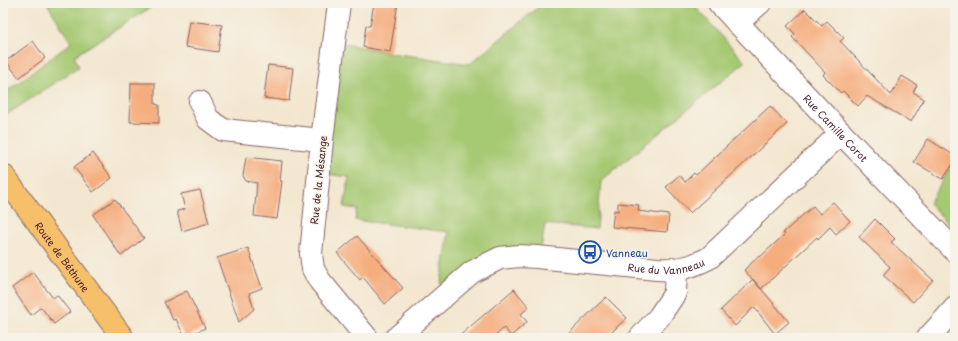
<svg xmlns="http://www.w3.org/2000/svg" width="958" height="341" viewBox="0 0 958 341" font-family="'Playpen Sans',sans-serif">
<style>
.green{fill:#a6c973;stroke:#78744f}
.building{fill:#f5ad7e}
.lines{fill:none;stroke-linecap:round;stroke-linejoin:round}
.minor-casing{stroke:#856565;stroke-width:24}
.major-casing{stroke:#856565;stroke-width:24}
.minor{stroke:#fff;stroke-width:22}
.major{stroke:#f6c06b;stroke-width:22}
.labels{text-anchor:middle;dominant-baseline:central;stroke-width:3;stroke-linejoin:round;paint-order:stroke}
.street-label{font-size:10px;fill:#4a1f2b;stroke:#f7f3e8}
.transit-label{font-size:10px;fill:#164399;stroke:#f7f3e8;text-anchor:start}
</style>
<rect width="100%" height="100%" fill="#f7f3e8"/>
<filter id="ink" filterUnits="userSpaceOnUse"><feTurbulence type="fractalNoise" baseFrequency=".025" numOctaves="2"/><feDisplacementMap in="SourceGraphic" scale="8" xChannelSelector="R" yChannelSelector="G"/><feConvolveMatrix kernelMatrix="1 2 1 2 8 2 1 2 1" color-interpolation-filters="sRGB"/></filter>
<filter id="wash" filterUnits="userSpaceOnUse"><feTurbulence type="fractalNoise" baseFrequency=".012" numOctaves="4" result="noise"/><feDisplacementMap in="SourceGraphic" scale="16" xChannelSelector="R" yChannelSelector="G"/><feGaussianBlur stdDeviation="0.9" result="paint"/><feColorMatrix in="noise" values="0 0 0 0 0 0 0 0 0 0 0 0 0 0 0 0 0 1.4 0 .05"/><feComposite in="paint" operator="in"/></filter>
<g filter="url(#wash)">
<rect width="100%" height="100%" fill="#f3e7d0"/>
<path class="green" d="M47,3H158L74,56L79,67L3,117V94L71,43Z
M543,3H692L745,62L601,181L597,229L545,224L542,243L537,257L519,256L445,295L441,282L449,232L355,220L357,209L344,207L349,177L319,173L334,42L398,54L470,64Z
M955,161V231L929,203Z"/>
<g id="blocks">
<path class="building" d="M374,3H398L390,52L363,47L366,25L370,26Z
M805,9L822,26L827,21L844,38L840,41L891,95L902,76L917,85L913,92L924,99L911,122L867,96L858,106L843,91L841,93L823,75L825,72L792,37L795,34L787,26Z
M189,21L222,25L218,52L185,47Z
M33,41L45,58L19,78L6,61Z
M268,65L293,68L289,101L264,98Z
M131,83H155V104L159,105V123L130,122Z
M770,106L787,124L690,213L666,187L679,175L685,182L694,173L696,175Z
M928,139L955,156V161L943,179L914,162Z
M93,153L112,178L93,192L74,167Z
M246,157L282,161L280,181H282L277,219L254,216L257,183L246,181L243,176Z
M200,190L209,223L182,231L177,211L185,209L181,194Z
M115,199L144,238L121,256L93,215Z
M833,202L850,221L836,234L830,227L818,239L817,237L761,289L744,270L759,256L760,257L785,234L783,233L813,206L820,214Z
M618,203L639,205L638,211L669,215L667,232L612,227L614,210L618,211Z
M875,219L895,239L891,242L933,280L913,302L883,275L890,267L859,237Z
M357,236L403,288L385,304L363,277L360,280L337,253Z
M248,248L262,288L249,293L254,309L239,322L217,258Z
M33,272L53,298L57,295L70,312L54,324L41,307L31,315L12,288Z
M753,279L789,322L775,334L754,307L735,326L721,310Z
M514,289L529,307L521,314L527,322L511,336L504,328L493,338H457Z
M187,291L205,328L185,338L176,319L173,320L164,302Z
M606,297L627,318L619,325L606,338H564Z"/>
</g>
</g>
<g filter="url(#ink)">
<use href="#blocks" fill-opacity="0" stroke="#856565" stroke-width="1"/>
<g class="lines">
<g class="minor-casing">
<g id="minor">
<path d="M339,3L322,140L311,254L313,269L320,281L367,338"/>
<path id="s1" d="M719,3L841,133L955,251"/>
<path d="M737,23L760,3"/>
<path d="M200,102L208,119L223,130L322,140"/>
<path id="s2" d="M396,338L472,272L500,258L519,256L537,257L657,269C680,270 689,268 709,258L841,133"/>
<path d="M640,338L659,317L675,293L676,270"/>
<path d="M928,338L955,308"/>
</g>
</g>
<g class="major-casing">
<g id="major">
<path id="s3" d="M3,175L123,338"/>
</g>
</g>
<use href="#minor" class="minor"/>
<use href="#major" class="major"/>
</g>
</g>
<defs>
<g id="bus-ring" transform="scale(1.15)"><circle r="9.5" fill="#f7f3e8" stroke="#1a4fb4" stroke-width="1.5"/><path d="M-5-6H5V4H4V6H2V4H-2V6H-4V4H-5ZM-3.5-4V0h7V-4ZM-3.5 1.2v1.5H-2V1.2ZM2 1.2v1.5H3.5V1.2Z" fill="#1a4fb4"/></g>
</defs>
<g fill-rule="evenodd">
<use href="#bus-ring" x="590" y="252"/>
</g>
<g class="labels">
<g class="street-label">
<text stroke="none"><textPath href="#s1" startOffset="171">Rue Camille Corot</textPath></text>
<text transform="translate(318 180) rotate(-84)">Rue de la Mésange</text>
<text stroke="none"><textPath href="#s3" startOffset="101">Route de Béthune</textPath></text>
<text stroke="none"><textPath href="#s2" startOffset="299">Rue du Vanneau</textPath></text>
</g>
<g class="transit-label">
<text x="606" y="252">Vanneau</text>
</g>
</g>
<rect width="958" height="341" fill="none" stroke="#f7f3e8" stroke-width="16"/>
</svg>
